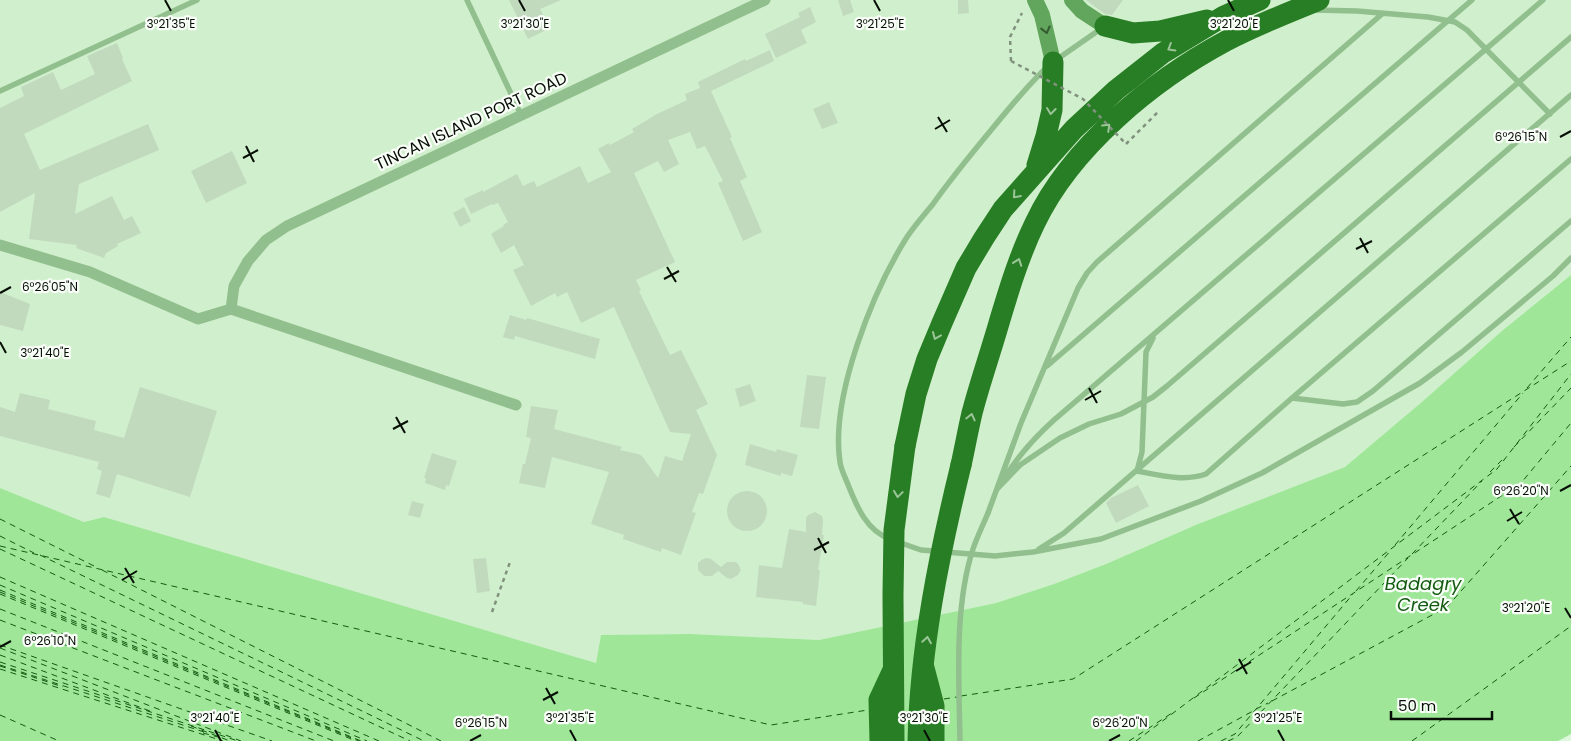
<svg xmlns="http://www.w3.org/2000/svg" width="1571" height="741" viewBox="0 0 1571 741" font-family="Poppins,sans-serif">
<style>
.built{fill:#d0efcc}
.water{fill:#9fe699}
.lines{fill:none;stroke-linecap:round;stroke-linejoin:round}
.ferry{stroke:#145b12;stroke-width:1;stroke-dasharray:6 5;stroke-linecap:butt}
.building{fill:#c1dabe}
.path{stroke:#80927e;stroke-width:2.5;stroke-dasharray:4 4;stroke-linecap:butt}
.lane{stroke:#92bf8e;stroke-width:5.5}
.street{stroke:#92bf8e;stroke-width:11}
.secondary{stroke:#61a65c;stroke-width:16}
.highway{stroke:#287e24;stroke-width:21}
.path-bridge{stroke:#80927e;stroke-width:2.5;stroke-dasharray:4 4;stroke-linecap:butt}
.lane-bridge{stroke:#92bf8e;stroke-width:5.5}
.highway-bridge{stroke:#287e24;stroke-width:21}
.oneway{stroke:#345a30}
.oneway2{stroke:#9bc499}
.ticks{fill:none;stroke:#060e05;stroke-width:2}
.labels{text-anchor:middle;dominant-baseline:central;stroke-width:4.5;stroke-linejoin:round;paint-order:stroke}
.street-label{font-size:16px;fill:#060e05;stroke:#f9fef8}
.water-label{font-size:18px;font-style:italic;fill:#145b12;stroke:#f9fef8}
.ticks-label{font-size:12px;text-anchor:middle;fill:#060e05;stroke:#f9fef8;stroke-width:4.5;stroke-linejoin:round;paint-order:stroke}
</style>
<rect width="100%" height="100%" fill="#ddf8db"/>
<path class="built" d="M0,0H1571V275L1503,330L1423,401L1345,467L1198,524L1106,564L1054,584L996,603L819,640L691,634L601,635L596,663L104,517L84,522L0,488Z"/>
<path class="water" d="M1571,275V734L1558,741H0V488L84,522L104,517L596,663L601,635L691,634L819,640L996,603L1054,584L1106,564L1198,524L1345,467L1423,401L1503,330Z"/>
<g class="lines">
<path class="ferry" d="M1527,388L1571,337
M1514,447L1571,388
M1490,472L1503,459
M0,519L96,567
M0,536L34,553
M1395,545L1523,393
M0,546L771,725L868,710
M0,549L410,741
M1412,554L1482,481
M40,555L424,741
M102,570L441,741
M0,577L379,741
M0,585L367,741
M0,590L361,741
M1356,591L1391,550
M0,592L359,741
M0,594L356,741
M0,609L334,741
M0,620L316,741
M0,645L272,741
M0,648L241,741
M0,655L150,711
M0,662L238,741
M0,665L204,732
M0,666L63,687
M0,669L223,741
M961,696L1073,679L1571,361
M1194,698L1521,483L1571,423
M944,699L957,697
M1272,701L1447,607L1571,466
M1256,709L1268,703
M0,715L59,741
M191,726L230,741
M203,733L218,737
M1129,741L1172,713
M1136,741L1497,469L1571,374
M1198,741L1253,711
M1221,741L1235,734L1353,594
M1228,741L1237,737L1408,558
M1412,741L1571,626"/>
</g>
<path class="building" d="M509,0H561L540,9L550,28L528,39Z
M838,0H850L854,12L843,16Z
M958,0H968L969,13L958,14Z
M1086,0H1123L1112,15L1105,14Z
M810,7L816,22L801,30L807,43L776,58L765,34L800,17L798,13Z
M117,43L123,58L122,59L132,81L24,134L40,170L148,124L159,150L79,184L75,214L112,196L124,220L132,216L141,233L117,244L118,246L106,253L104,258L76,248L77,245L29,239L35,193L0,212V108L24,96L21,87L53,72L61,90L95,74L87,56Z
M770,50L774,61L711,91L732,137L730,138L747,177L740,181L762,232L743,241L718,183L723,181L705,146L697,149L690,132L668,140L679,164L664,172L658,161L634,173L675,262L636,280L641,290L639,291L670,355L681,350L708,404L696,410L717,455L703,494L699,493L692,512L696,513L681,555L662,548L661,552L623,539L624,535L591,524L609,472L552,457L545,488L519,483L523,464H525L531,438L526,437L531,406L558,410L554,429L622,447L620,450L638,454L642,456L658,478L665,456L682,461L691,434L670,432L614,307L581,323L567,292L557,297L555,293L531,306L513,270L524,265L514,245L501,253L491,234L504,226L503,225L508,222L498,203L493,205L492,204L471,214L464,199L483,190V192L517,174L523,186L534,181L537,187L580,166L588,183L611,172L598,149L609,143L610,145L634,132L632,129L657,114L687,100L685,94L700,88L698,82L745,59L746,61Z
M829,102L838,123L822,129L813,109Z
M232,151L247,183L206,203L191,171Z
M464,207L471,221L460,227L453,213Z
M0,292L30,304L23,331L0,325Z
M510,315L526,320L527,318L600,339L595,359L515,336L514,340L503,337Z
M807,375L826,377L819,429L800,427Z
M750,384L756,401L740,407L735,389Z
M140,387L217,411L190,497L117,474L110,498L96,494L102,471L97,469L99,462L0,436V407L15,412L20,393L50,400L48,409L96,421L94,430L124,438Z
M750,444L776,452L777,449L798,455L792,476L781,473V476L745,465Z
M432,453L457,461L449,486L446,485L445,490L425,483L426,478H424Z
M1138,485L1149,506L1116,523L1106,503L1111,498Z
M727 511a20 20 0 1 1 40 0a20 20 0 1 1-40 0Z
M412,501L424,504L420,518L408,515Z
M815,512L822,516L823,520L822,535H824L818,570H820L816,606L803,604V602L756,597L759,565L782,568L789,529L806,532V518L808,515Z
M486,558L490,591L477,593L473,559Z
M707,558L711,559L721,567L727,562H735L738,564L741,570L738,575L731,579L727,578L718,571L712,576H704L698,570V563L703,559Z"/>
<g class="lines">
<path class="path" d="M1011,61L1010,37L1022,13
M1126,144L1159,111
M492,612L510,562"/>
<path class="lane" d="M467,0L521,115
M1314,10L1357,11L1428,17L1455,22L1467,30L1550,114
M1056,60L1102,28
M0,91L197,0
M1153,338L1146,352L1142,452L1137,471C1159,475 1184,482 1206,474L1292,398L1571,159
M1047,366L1472,0
M1292,398L1343,404L1357,402L1373,391L1571,221
M1005,477C1019,455 1035,437 1054,420L1543,0
M997,489L1020,465L1060,438L1089,424L1121,414L1153,397L1167,386L1571,37
M988,513L1021,423L1078,288L1087,273L1097,262L1382,14
M890,539C867,531 857,507 849,487C846,479 841,470 840,462C830,397 873,291 907,237C915,225 924,215 933,204C950,180 968,158 987,135C1006,112 1025,88 1047,67
M898,542L921,550L995,556L1033,552L1101,539L1201,501L1262,473L1420,383L1462,352L1553,276L1571,258
M1039,549L1064,533L1571,95"/>
<path class="street" d="M0,245L90,272L198,319L231,309L516,405
M231,309L234,286L248,261L266,240L287,226L765,0"/>
<path class="secondary" d="M1035,0L1042,15L1053,62
M1072,0L1082,11L1105,26"/>
<path class="highway" d="M1105,26L1133,33L1160,31L1207,20
M1037,165L1046,136L1052,110L1053,62
M905,446L916,394L927,359L942,323L966,268L984,238L1003,209L1074,129L1116,90L1163,53L1224,16L1260,0
M961,465C965,447 968,430 972,413C979,386 988,360 996,333C1007,296 1018,258 1035,223C1071,147 1153,80 1226,41C1256,25 1288,13 1319,0
M924,668L934,706V741
M880,741L879,700L893,670"/>
<path class="path-bridge" d="M1011,61L1083,99L1126,144"/>
<path class="lane-bridge" d="M960,741C959,680 954,607 973,549C977,537 983,525 988,513"/>
<path class="highway-bridge" d="M894,741L893,595L894,530L905,446
M918,741C920,648 939,555 961,465"/>
</g>
<defs><path id="oneway-chevron" d="M-2-3.5L2.5 0L-2 3.5" fill="none" stroke-width="1.6" stroke-linecap="round" stroke-linejoin="round" transform="scale(1.25)"/></defs>
<use class="oneway" href="#oneway-chevron" transform="translate(1046 30) rotate(76)"/>
<g class="oneway2">
<use href="#oneway-chevron" transform="translate(1171 48) rotate(149)"/>
<use href="#oneway-chevron" transform="translate(1051 111) rotate(97)"/>
<use href="#oneway-chevron" transform="translate(1107 127) rotate(-44)"/>
<use href="#oneway-chevron" transform="translate(1016 195) rotate(131)"/>
<use href="#oneway-chevron" transform="translate(1018 262) rotate(-70)"/>
<use href="#oneway-chevron" transform="translate(936 336) rotate(113)"/>
<use href="#oneway-chevron" transform="translate(971 417) rotate(-77)"/>
<use href="#oneway-chevron" transform="translate(898 494) rotate(98)"/>
<use href="#oneway-chevron" transform="translate(927 640) rotate(-81)"/>
</g>
<path class="ticks" d="M165,0L171,11M519,0L525,11M874,0L880,11M1228,0L1234,11M938,117L947,132M935,129L950,120M1560,137L1571,131M246,146L254,162M243,158L258,150M1360,238L1368,253M1356,249L1372,241M667,267L676,282M664,279L679,271M0,293L11,287M0,342L6,353M1089,388L1097,403M1085,400L1101,391M396,417L405,433M393,429L408,421M1560,491L1571,485M1510,509L1519,524M1507,521L1522,512M818,538L826,553M814,550L829,542M125,568L134,583M122,580L137,571M1565,608L1571,618M0,647L11,641M1239,659L1247,674M1236,671L1251,662M546,688L555,704M543,700L558,692M215,730L221,741M570,730L576,741M924,730L930,741M1278,730L1284,741M470,741L481,735M1109,741L1120,735"/>
<g class="labels">
<g class="street-label">
<text transform="translate(471 121) rotate(-25)">TINCAN ISLAND PORT ROAD</text>
</g>
<g class="water-label">
<text x="1423" y="583">Badagry<tspan x="1423" dy="21">Creek</tspan></text>
</g>
</g>
<g class="ticks-label">
<text x="171" y="28">3°21'35"E</text>
<text x="525" y="28">3°21'30"E</text>
<text x="880" y="28">3°21'25"E</text>
<text x="1234" y="28">3°21'20"E</text>
<text x="1521" y="141">6°26'15"N</text>
<text x="50" y="291">6°26'05"N</text>
<text x="45" y="357">3°21'40"E</text>
<text x="1521" y="495">6°26'20"N</text>
<text x="1526" y="612">3°21'20"E</text>
<text x="50" y="645">6°26'10"N</text>
<text x="215" y="722">3°21'40"E</text>
<text x="570" y="722">3°21'35"E</text>
<text x="924" y="722">3°21'30"E</text>
<text x="1278" y="722">3°21'25"E</text>
<text x="481" y="727">6°26'15"N</text>
<text x="1120" y="727">6°26'20"N</text>
</g>
<path d="M1391 711v8h101v-8" fill="none" stroke="#060e05" stroke-width="2.5"/>
<text x="1398" y="711" font-size="15" fill="#060e05" stroke="#f9fef8" stroke-width="4" paint-order="stroke">50 m</text>
</svg>
